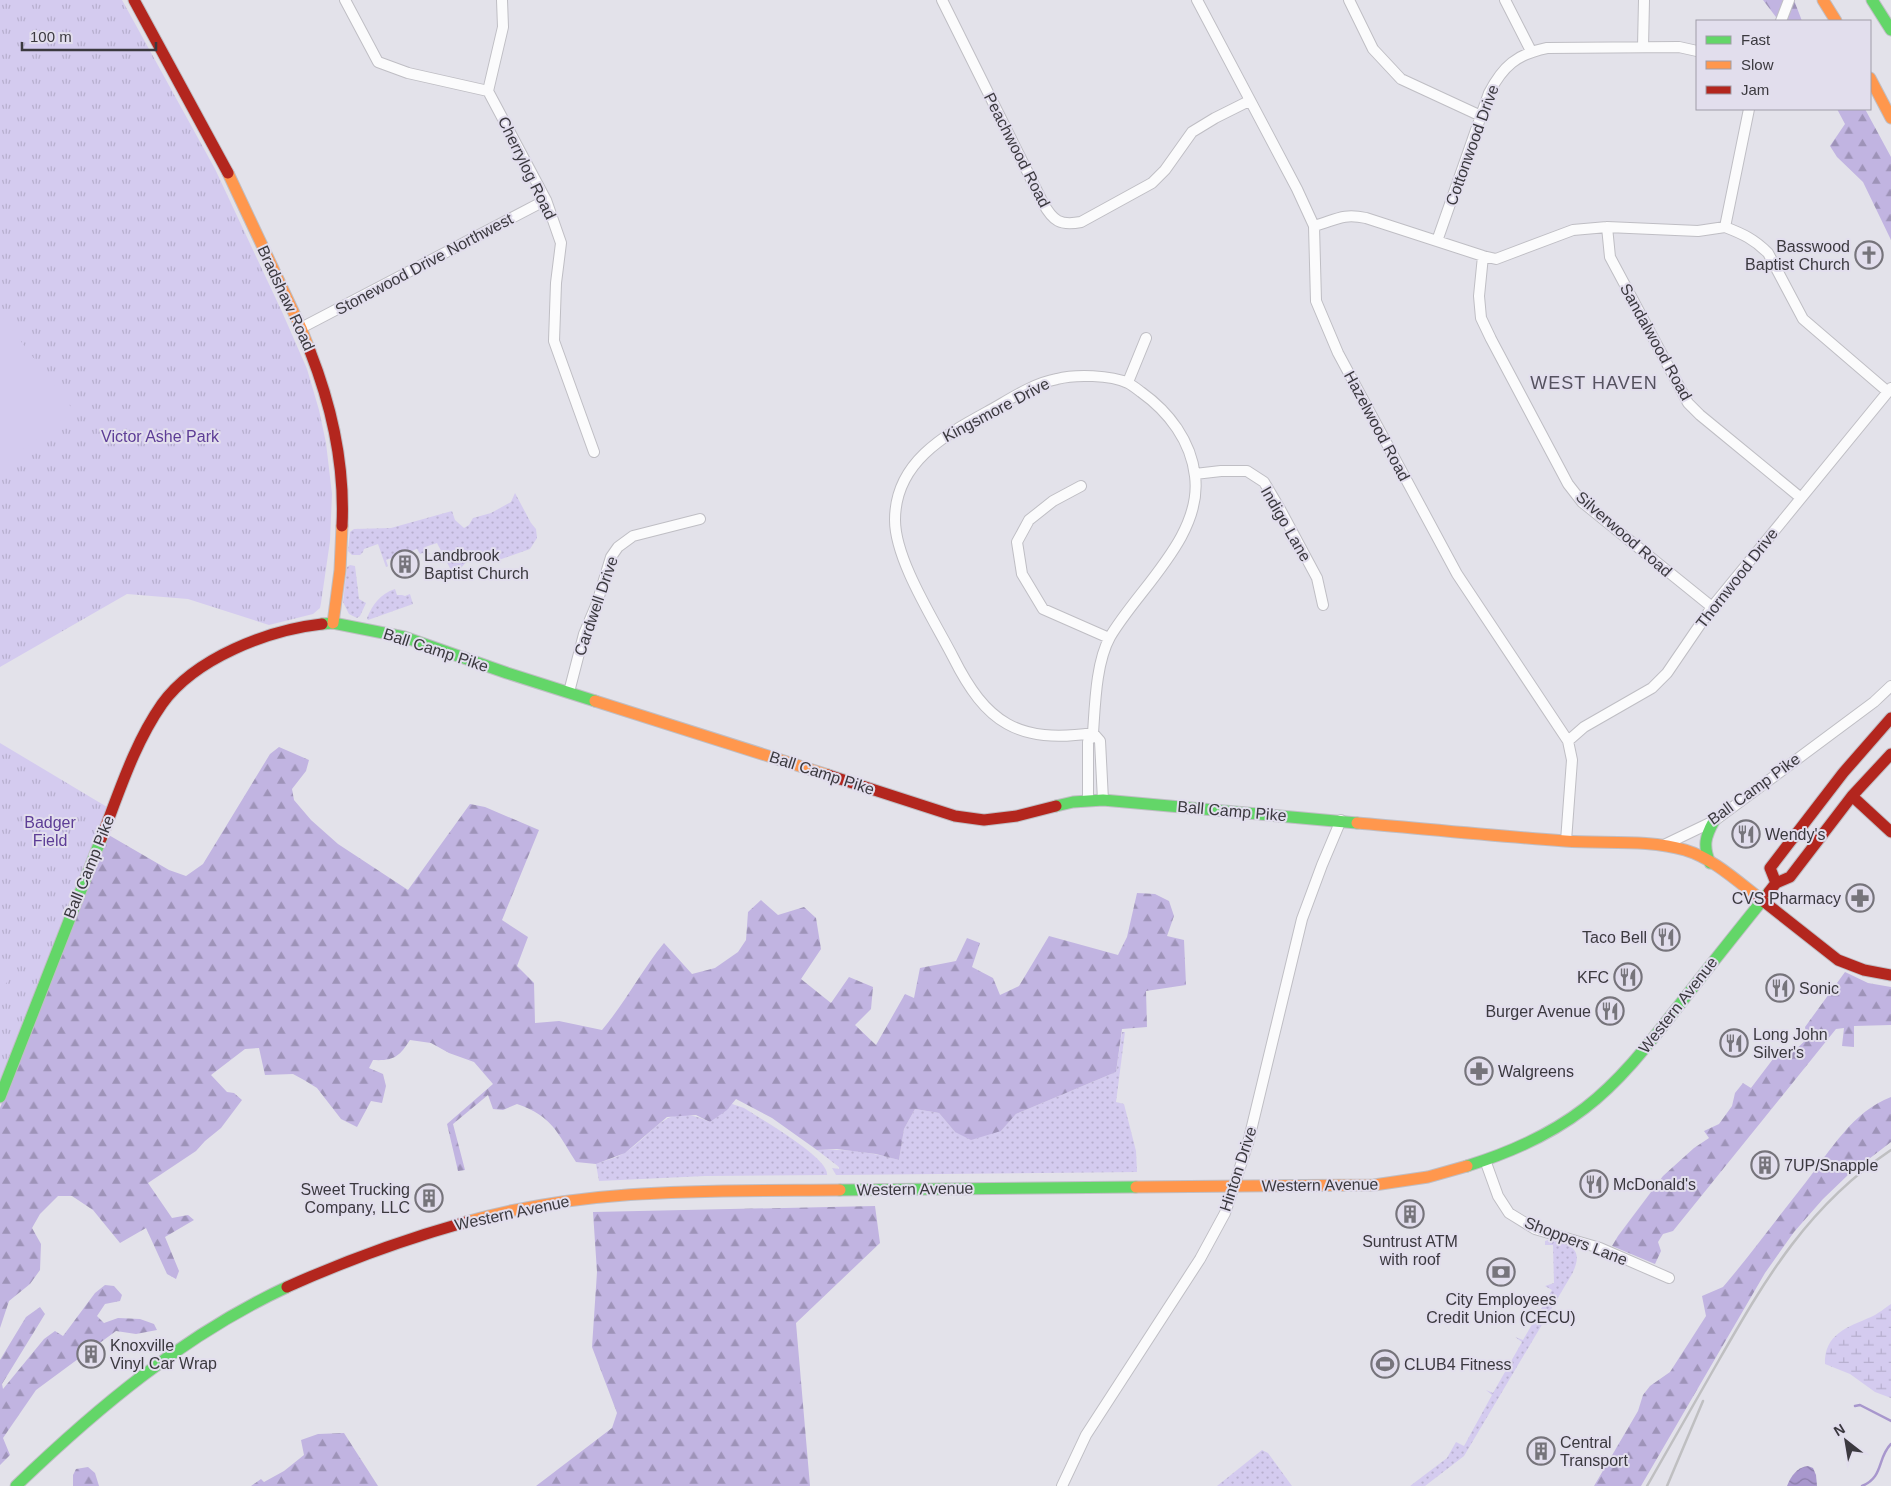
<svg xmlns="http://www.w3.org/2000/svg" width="1891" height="1486" viewBox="0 0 1891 1486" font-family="Arial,sans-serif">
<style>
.grass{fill:url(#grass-dots)}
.forest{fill:url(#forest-firs)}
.wetland{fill:url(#wetland-marsh)}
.park{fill:url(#park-tufts)}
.pitch{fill:#d4cbef}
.water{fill:url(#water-waves)}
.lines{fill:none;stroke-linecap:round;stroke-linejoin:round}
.stream{stroke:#a897cd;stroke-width:2.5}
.street-casing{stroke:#bfbec4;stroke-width:12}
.fast-casing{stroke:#bfbec4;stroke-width:13}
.slow-casing{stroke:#bfbec4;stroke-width:13}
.jam-casing{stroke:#bfbec4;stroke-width:13}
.street{stroke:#fbfbfc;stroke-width:10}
.fast{stroke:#63d668;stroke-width:11}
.slow{stroke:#ff974d;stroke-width:11}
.jam{stroke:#b3261e;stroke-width:11}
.rail{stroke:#bfbfc1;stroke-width:2.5}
.labels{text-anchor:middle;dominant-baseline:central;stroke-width:4;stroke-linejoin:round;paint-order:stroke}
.street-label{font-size:16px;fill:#3b393f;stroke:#e2deed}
.poi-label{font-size:16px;fill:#3b393f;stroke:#e2deed;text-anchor:start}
.park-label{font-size:16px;fill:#5d3d96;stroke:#e2deed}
.neighbourhood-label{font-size:18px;letter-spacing:1px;fill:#55525f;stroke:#e2deed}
</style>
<defs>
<pattern id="grass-dots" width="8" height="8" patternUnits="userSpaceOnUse" patternTransform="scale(1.25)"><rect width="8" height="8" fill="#d4cbef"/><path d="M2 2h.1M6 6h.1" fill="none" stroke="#b7afce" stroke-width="1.8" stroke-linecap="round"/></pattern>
<pattern id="forest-firs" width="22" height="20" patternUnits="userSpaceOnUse" patternTransform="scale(1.25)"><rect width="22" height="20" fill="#c1b4e1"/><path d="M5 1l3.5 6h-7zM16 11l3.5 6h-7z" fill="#9e93b8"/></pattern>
<pattern id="wetland-marsh" width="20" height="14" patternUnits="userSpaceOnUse" patternTransform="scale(1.25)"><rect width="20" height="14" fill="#d4cbef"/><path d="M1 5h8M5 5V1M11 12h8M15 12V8" fill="none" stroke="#b7afce"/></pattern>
<pattern id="park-tufts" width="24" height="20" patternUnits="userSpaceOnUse" patternTransform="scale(1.25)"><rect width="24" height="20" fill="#d4cbef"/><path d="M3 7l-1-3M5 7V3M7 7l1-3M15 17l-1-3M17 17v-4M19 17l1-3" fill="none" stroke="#b7afce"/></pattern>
<pattern id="water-waves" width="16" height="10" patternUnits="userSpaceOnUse" patternTransform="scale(1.25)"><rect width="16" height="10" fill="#a897cd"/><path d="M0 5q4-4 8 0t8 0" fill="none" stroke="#8a7ca8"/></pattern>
</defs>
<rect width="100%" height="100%" fill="#e3e2ea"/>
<path class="grass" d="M515,493L531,523L536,529L537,538L530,549L493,562L474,553L454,576L437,543L425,547L430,554L424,556L423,553L420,554L417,549L386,560L388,566L386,567L378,544L364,549L363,552L360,555H352L348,551L350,532L354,529L391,528L452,511L455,520L464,528L469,525L473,518L491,513L511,502Z
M350,565L355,566L359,599L366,603L360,616L357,618L349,614L343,602L347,567Z
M395,589L397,595H402L405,596L410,594L413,604L368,620L367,618C373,604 380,594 395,589Z
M1122,1032H1125L1116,1102L1124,1104L1136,1151L1137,1172L836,1175L832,1168L839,1169V1167L817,1150C845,1149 872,1152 899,1160L904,1129L915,1109L939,1113L955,1132L1001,1131L1016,1114L1116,1072Z
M732,1104L744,1108C759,1118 830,1158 827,1175L705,1176L599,1181L596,1164C606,1160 617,1158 626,1152C658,1131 665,1101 710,1122Z
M1548,1240C1570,1244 1585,1248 1572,1274L1464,1456L1425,1486H1410L1447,1458L1456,1442L1464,1446L1492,1395L1486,1390L1493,1393L1522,1342L1515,1337L1523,1340L1552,1290L1545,1286L1554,1283L1553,1245H1545V1241Z
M1262,1450L1268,1453L1292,1486H1217Z"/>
<path class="forest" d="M1763,0H1794L1802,21H1779Z
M1837,109H1865L1891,157V240L1863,182L1837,157L1830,146L1845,124Z
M279,747L309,760L306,771L292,789L294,800L311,820L338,844L408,890L470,804L485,807L539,830L502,920L528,937L517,966L534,983L535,1023L559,1021L602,1030C625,1003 641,971 664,943L692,974L715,968L738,952L746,940L748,912L761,900L778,915L804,907L816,918L821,949L801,979L831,1003L849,977L873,987L871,1009L855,1025L876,1045L905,994L914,998L920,968L956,961L967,938L980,943L972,967L993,978L1000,995L1019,986L1049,936L1118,955L1127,937L1137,893L1155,894L1169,901L1174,916L1167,936L1184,940L1186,985L1146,991L1147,1027L1122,1029L1116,1072L1016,1114L1001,1131L971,1140L955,1132L939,1113L915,1109L904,1129L899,1160L876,1154L837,1149L817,1150L772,1118L736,1099L727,1110L710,1122L696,1115L667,1117L625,1153L596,1164L576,1162C557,1132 552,1116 517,1104L503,1110L493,1109L488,1095L453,1124L465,1170L458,1171L447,1124L493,1084L474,1062L449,1053L431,1043L410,1040C399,1057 394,1061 373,1060L369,1068L383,1074L386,1086L382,1103L371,1101L357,1127L341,1119L317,1088L304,1080L293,1074L265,1075L259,1048L245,1049L211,1075L227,1092L234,1093L242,1100L221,1128L205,1141L196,1151L148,1183L172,1218L188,1215L194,1220L165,1237L179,1271L176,1279L167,1274L146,1228L120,1243L93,1210L72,1196H58L40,1214L32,1228L41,1244L40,1270L30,1284L9,1301L0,1328V1108L107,834L169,870L186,876L203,864L270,754Z
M1845,972L1868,983L1891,987V1025L1854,1026V1047L1842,1046L1844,1028L1836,1029L1673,1231L1663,1234L1658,1242L1661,1251L1655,1264L1612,1246L1618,1236L1663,1176L1694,1148L1709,1138L1704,1131L1719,1124L1732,1106L1735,1093L1743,1083L1751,1088L1773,1059L1774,1053L1779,1047L1792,1053L1807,1039L1805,1027Z
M1891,1097V1142L1848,1175L1823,1199L1794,1232L1765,1273L1641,1486H1594L1638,1411L1643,1395L1650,1386L1670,1372L1706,1316L1702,1296L1723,1287C1752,1253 1778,1217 1806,1182C1830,1151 1853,1111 1891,1097Z
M875,1206L880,1243L796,1323L810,1486H536L612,1428L617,1413L592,1347L597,1272L593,1212Z
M105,1285L114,1286L122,1295L120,1301L105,1304L97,1316L104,1323L118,1318L140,1319L154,1324L157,1330L136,1334L116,1331L36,1390L3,1438L10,1455L0,1465V1360L26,1317L40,1307L45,1314L2,1384L3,1389L44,1339L55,1331L63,1336L95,1293Z
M344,1433L378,1486H251L261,1479L264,1482L284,1471L304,1455L301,1440L318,1434Z
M88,1467L95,1473L99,1486H73V1475L76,1469Z"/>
<path class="wetland" d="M1891,1304V1398L1875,1392L1850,1374L1825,1364C1824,1334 1848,1327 1871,1317C1878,1314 1885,1308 1891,1304Z"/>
<path class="park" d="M0,0H122L215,169L283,314L307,369L319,410L326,443L332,494L330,541L321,603L320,608L313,614L269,625L188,599L127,594L0,667Z
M0,743L112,810L0,1080Z"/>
<path class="pitch" d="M0,314L74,411L0,467Z
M0,956L18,970L0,990Z"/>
<path class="water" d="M1808,1466L1813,1468L1816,1475L1817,1486H1787C1791,1476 1797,1467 1808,1466Z"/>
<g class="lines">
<path class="stream" d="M1855,1406L1860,1405L1891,1421
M1862,1486C1884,1477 1877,1458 1891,1444"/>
<g class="street-casing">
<path id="street" d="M345,0L378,62L408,73L488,91
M502,0L503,27L488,91L546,200L561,243L556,283L554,341L594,452
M942,0L1043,203C1053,221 1060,226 1081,222L1152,183L1165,170L1192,132L1215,118L1249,101
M1197,0L1297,189L1314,226L1316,301L1338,353L1457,574L1568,741L1572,760L1566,841
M1349,0L1373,49L1401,79L1481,116
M1505,0L1531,51
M1781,21L1789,0
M1643,47L1644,0
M1314,226C1336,220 1342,213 1366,218L1483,256L1496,259L1573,230L1607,227L1698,231L1725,227
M1607,227L1610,257L1688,403L1700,415L1801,498
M1725,227C1743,234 1754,239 1768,253L1803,319L1888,392
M1725,227L1749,109
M1437,241L1489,93C1503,66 1517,54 1547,48L1679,47L1697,51
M1483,256L1479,296L1481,318L1491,339L1568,484L1582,502L1712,607
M301,328L546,200
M1128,382L1146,338
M1195,474L1221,471H1247L1264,482L1280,509L1317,578L1323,605
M1081,486L1053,501L1029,520L1017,542L1022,574L1043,609L1109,638
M569,692L584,634L597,603L611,557L618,547L633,536L700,519
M1093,733L1100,741L1103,800
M1568,741L1584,727L1652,688L1667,673L1712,607L1891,388
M1088,800V742L1093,733C1095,705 1096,662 1110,637C1138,589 1203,536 1195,476C1191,441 1169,412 1141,392C1137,389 1132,385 1128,383C1111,375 1075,374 1057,379C1031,384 1009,400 987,412C943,436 895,463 895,520C895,560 934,620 953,657C986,723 1018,744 1093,733
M1664,845L1714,821L1874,702L1891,686
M1485,1160L1498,1196L1509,1213L1535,1229L1600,1248L1669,1278
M1062,1486L1086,1435L1200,1259L1225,1213L1248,1143L1302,919L1322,865L1341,820"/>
</g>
<g class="fast-casing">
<path id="fast" d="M1872,0L1891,30
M322,624L333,623L404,637L507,673L595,701
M1056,806L1073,802L1103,800L1357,823
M1710,863C1703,846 1705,837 1714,821
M0,1097L101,839
M1467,1166C1509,1153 1550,1135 1585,1108C1624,1078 1654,1037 1684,999C1712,963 1741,927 1769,892
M840,1190L1136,1187
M16,1486C97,1408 184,1335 287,1287"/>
</g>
<g class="slow-casing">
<path id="slow" d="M1823,0L1836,21
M1870,78L1891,118
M228,173L301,328L310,351
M333,623L340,570L342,526
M595,701L828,775
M1357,823C1426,829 1495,836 1565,841C1603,844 1648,839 1685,850C1712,858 1736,880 1758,897
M1136,1187L1374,1185L1428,1177L1467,1166
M466,1222C587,1187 715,1191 840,1190"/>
</g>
<g class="jam-casing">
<path id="jam" d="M134,0L228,173
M310,351C332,407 345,466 342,526
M828,775L955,816L984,820L1017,816L1056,806
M1852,796L1891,832
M101,839C119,793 134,744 162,704C195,658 268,630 322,624
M1776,883L1770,868L1843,773L1891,718
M1769,892L1776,883L1790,877L1852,796L1891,754
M1758,897L1838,960L1864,970L1891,975
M287,1287C347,1260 402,1240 466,1222"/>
</g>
<use href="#street" class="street"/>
<use href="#fast" class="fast"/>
<use href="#slow" class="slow"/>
<use href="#jam" class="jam"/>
<path class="rail" d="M1647,1486C1671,1444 1695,1402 1719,1360C1767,1276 1809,1205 1891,1150
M1667,1486L1703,1401"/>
</g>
<defs>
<g id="church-ring" transform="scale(1.4375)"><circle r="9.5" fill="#e2deed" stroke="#76747b" stroke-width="1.5"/><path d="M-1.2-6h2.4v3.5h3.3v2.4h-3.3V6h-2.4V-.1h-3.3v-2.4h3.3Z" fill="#76747b"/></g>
<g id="building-ring" transform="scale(1.4375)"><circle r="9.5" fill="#e2deed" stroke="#76747b" stroke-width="1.5"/><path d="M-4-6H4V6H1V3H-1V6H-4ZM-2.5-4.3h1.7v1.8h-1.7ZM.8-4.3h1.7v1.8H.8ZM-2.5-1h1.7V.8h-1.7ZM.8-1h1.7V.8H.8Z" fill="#76747b"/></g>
<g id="restaurant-ring" transform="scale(1.4375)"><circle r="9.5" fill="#e2deed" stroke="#76747b" stroke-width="1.5"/><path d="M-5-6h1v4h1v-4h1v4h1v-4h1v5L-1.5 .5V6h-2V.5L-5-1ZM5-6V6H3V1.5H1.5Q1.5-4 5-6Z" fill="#76747b"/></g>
<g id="pharmacy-ring" transform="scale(1.4375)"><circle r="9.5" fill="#e2deed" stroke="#76747b" stroke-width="1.5"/><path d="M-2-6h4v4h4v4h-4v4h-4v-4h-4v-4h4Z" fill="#76747b"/></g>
<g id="bank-ring" transform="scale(1.4375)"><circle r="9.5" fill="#e2deed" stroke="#76747b" stroke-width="1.5"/><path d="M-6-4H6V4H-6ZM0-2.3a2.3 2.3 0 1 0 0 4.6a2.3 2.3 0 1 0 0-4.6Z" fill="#76747b"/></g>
<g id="stadium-ring" transform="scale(1.4375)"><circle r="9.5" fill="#e2deed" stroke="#76747b" stroke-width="1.5"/><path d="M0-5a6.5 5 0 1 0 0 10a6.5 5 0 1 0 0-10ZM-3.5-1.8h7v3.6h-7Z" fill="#76747b"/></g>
</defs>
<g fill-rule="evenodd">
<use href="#church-ring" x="1869" y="255"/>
<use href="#building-ring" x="405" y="564"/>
<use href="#restaurant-ring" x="1746" y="834"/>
<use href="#pharmacy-ring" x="1860" y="898"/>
<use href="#restaurant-ring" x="1666" y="937"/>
<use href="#restaurant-ring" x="1628" y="977"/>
<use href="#restaurant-ring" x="1780" y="988"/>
<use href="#restaurant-ring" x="1610" y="1011"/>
<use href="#restaurant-ring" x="1734" y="1043"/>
<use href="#pharmacy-ring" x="1479" y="1071"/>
<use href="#building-ring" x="1765" y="1165"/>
<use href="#restaurant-ring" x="1594" y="1184"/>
<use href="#building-ring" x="429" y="1198"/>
<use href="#building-ring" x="1410" y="1214"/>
<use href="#bank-ring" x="1501" y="1272"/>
<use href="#building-ring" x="91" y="1354"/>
<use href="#stadium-ring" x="1385" y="1364"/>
<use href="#building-ring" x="1541" y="1451"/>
</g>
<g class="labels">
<g class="street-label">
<text transform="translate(1472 145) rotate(-70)">Cottonwood Drive</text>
<text transform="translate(1017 150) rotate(63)">Peachwood Road</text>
<text transform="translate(527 168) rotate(64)">Cherrylog Road</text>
<text transform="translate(424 264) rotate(-28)">Stonewood Drive Northwest</text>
<text transform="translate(286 298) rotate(65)">Bradshaw Road</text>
<text transform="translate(1656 342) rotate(61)">Sandalwood Road</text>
<text transform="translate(996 410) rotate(-28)">Kingsmore Drive</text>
<text transform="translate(1377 426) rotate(62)">Hazelwood Road</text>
<text transform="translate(1286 524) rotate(60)">Indigo Lane</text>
<text transform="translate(1624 534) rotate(41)">Silverwood Road</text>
<text transform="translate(1737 578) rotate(-52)">Thornwood Drive</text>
<text transform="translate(596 606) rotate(-71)">Cardwell Drive</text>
<text transform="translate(436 650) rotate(18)">Ball Camp Pike</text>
<text transform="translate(822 773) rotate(18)">Ball Camp Pike</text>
<text transform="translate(1754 789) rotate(-36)">Ball Camp Pike</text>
<text transform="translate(1232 811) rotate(5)">Ball Camp Pike</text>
<text transform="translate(89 867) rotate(-68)">Ball Camp Pike</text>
<text transform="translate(1678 1005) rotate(-52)">Western Avenue</text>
<text transform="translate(1238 1169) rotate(-72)">Hinton Drive</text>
<text transform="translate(1320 1185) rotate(-1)">Western Avenue</text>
<text transform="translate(915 1189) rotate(-1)">Western Avenue</text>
<text transform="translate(512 1213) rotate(-12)">Western Avenue</text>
<text transform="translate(1576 1241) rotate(21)">Shoppers Lane</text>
</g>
<g class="poi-label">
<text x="1850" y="246" text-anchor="end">Basswood<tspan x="1850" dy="18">Baptist Church</tspan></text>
<text x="424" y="555">Landbrook<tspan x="424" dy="18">Baptist Church</tspan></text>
<text x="1765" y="834">Wendy's</text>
<text x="1841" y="898" text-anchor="end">CVS Pharmacy</text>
<text x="1647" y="937" text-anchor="end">Taco Bell</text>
<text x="1609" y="977" text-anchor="end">KFC</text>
<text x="1799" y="988">Sonic</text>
<text x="1591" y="1011" text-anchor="end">Burger Avenue</text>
<text x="1753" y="1034">Long John<tspan x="1753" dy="18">Silver's</tspan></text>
<text x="1498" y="1071">Walgreens</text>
<text x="1784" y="1165">7UP/Snapple</text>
<text x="1613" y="1184">McDonald's</text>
<text x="410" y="1189" text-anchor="end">Sweet Trucking<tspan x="410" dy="18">Company, LLC</tspan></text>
<text x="1410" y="1241" text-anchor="middle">Suntrust ATM<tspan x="1410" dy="18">with roof</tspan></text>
<text x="1501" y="1299" text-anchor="middle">City Employees<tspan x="1501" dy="18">Credit Union (CECU)</tspan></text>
<text x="110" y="1345">Knoxville<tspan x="110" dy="18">Vinyl Car Wrap</tspan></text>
<text x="1404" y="1364">CLUB4 Fitness</text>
<text x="1560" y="1442">Central<tspan x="1560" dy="18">Transport</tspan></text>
</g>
<g class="park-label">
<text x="160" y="436">Victor Ashe Park</text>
<text x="50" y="822">Badger<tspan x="50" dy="18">Field</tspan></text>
</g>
<g class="neighbourhood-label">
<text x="1594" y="383">WEST HAVEN</text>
</g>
</g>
<rect x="1696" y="20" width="175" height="90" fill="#e2deed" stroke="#9f9ca7"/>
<rect x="1706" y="36" width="25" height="8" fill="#63d668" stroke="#9f9ca7"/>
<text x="1741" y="45" font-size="15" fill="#3b393f">Fast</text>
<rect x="1706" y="61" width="25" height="8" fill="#ff974d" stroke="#9f9ca7"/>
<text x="1741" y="70" font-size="15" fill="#3b393f">Slow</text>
<rect x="1706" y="86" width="25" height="8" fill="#b3261e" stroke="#9f9ca7"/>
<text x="1741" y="95" font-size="15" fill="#3b393f">Jam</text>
<g transform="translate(1846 1441) rotate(329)" stroke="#e2deed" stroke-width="4" paint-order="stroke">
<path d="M0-4L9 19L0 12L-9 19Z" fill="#3b393f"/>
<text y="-8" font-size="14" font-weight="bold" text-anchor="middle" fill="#3b393f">N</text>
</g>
<path d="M22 42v8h134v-8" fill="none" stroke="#3b393f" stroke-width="2.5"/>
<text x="30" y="42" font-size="15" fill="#3b393f" stroke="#e2deed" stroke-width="4" paint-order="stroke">100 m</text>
</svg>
